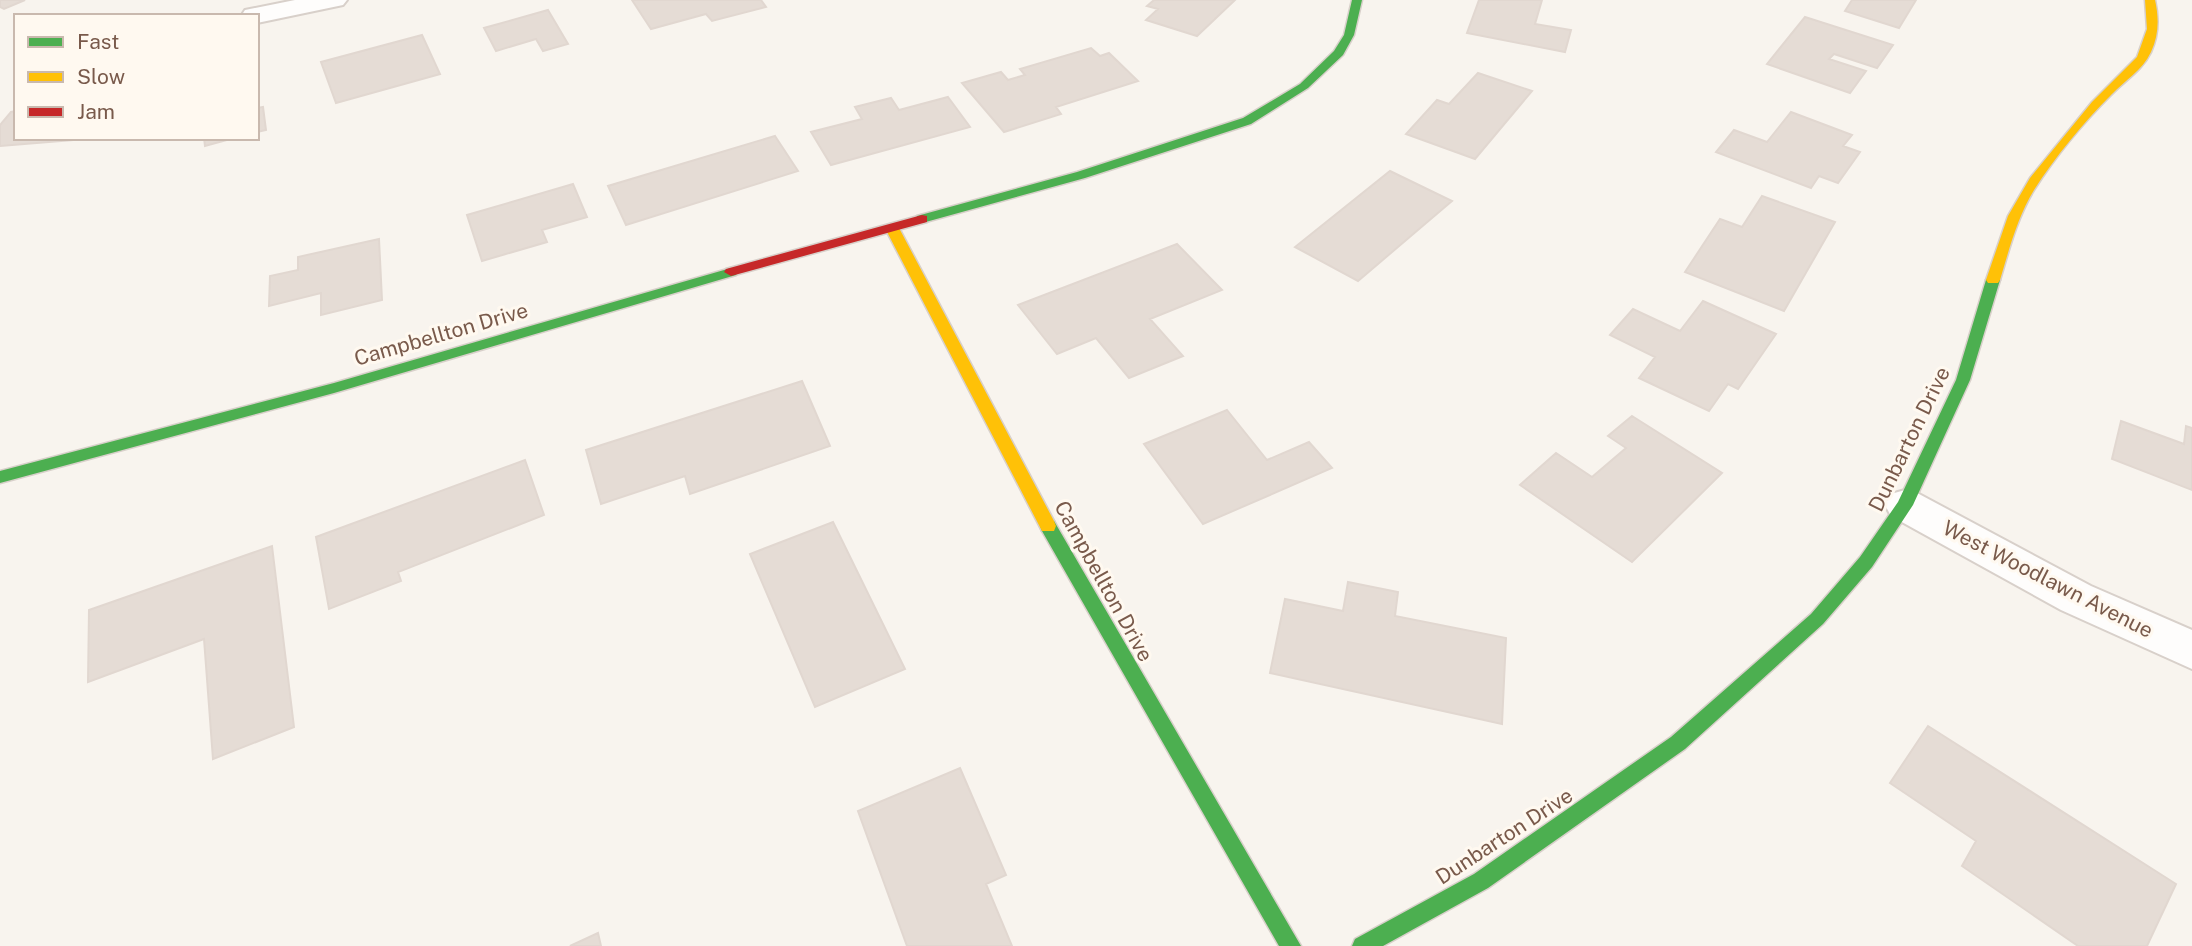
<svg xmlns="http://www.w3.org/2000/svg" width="2192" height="946" viewBox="0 0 2192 946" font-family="'Public Sans',sans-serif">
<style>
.building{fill:#e5dcd5;stroke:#e1d7d0;stroke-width:2}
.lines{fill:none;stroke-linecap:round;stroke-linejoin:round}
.street-casing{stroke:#d8d0ca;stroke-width:4}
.fast-casing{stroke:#d8d0ca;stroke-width:3}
.slow-casing{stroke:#d8d0ca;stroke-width:3}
.jam-casing{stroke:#d8d0ca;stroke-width:3}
.street{fill:#fefdfc;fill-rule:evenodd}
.fast{fill:#4caf50;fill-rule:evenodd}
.slow{fill:#ffc107;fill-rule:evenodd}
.jam{fill:#c62828;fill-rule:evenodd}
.labels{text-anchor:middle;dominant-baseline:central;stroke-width:6;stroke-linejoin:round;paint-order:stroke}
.street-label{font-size:21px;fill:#795a4b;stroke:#fff9f0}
</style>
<rect width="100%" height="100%" fill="#f8f4ee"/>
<path class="building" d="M0,0H25L4,9L0,7Z
M632,0H761L766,7L712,21L706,14L651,29Z
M1154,0H1235L1197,36L1146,20L1158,9L1147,6Z
M1479,0H1542L1535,24L1571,30L1565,52L1467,33Z
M1852,0H1916L1899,28L1845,11Z
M548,10L568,44L543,51L536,39L496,51L484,28Z
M1805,17L1893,45L1877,68L1834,54L1829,59L1866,71L1850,93L1767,64Z
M422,35L440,74L336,103L321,62Z
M1091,48L1100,56L1109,53L1138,81L1056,107L1061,114L1004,132L962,83L1001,72L1008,80L1025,75L1020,69Z
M1478,73L1532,91L1475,159L1406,134L1437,100L1449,104Z
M948,97L970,127L831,165L811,132L862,119L855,107L891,98L899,110Z
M263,107L266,130L257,132V108Z
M16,111V138H98L0,146V125L11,112Z
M1791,112L1852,135L1843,146L1860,152L1838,183L1819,176L1811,188L1716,152L1734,130L1767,142Z
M775,136L798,171L626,225L608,186Z
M204,138H234L205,146Z
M1390,171L1452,201L1358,281L1295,247Z
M573,184L587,217L542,230L547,242L482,261L467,215Z
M1762,196L1835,222L1784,311L1685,272L1720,219L1742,227Z
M379,239L382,300L321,315V293L269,306L270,276L298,270V257Z
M1177,244L1222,290L1150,319L1183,356L1129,378L1096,338L1057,354L1018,305Z
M1703,301L1776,334L1738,389L1728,384L1709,411L1639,378L1655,357L1610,335L1633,309L1680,331Z
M802,381L830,446L690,494L685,476L601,504L586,450Z
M1227,410L1267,460L1309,442L1332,468L1203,524L1144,444Z
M1632,416L1722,473L1632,562L1520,485L1556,453L1592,477L1626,448L1608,436Z
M2121,421L2184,444L2186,426L2192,428V490L2112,459Z
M525,460L544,515L398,572L401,581L329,609L316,537Z
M833,522L905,669L815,707L750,554Z
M272,546L294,727L213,759L204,639L88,682L89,610Z
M1348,582L1398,592L1395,616L1506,638L1502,724L1270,673L1285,599L1343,611Z
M1928,726L2176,884L2147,946H2078L1962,866L1976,841L1890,783Z
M960,768L1006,875L986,884L1012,946H907L858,811Z
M598,933L601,946H570Z"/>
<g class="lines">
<g class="street-casing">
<path id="street" d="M295,0H347L343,5L257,23V16H241L245,10Z
M1905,490L1919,494L2091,586L2192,630V669L2061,610L1891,516L1885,505L1891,494Z"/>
</g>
<g class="fast-casing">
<path id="fast" d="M1352,0H1362L1354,35L1343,55L1308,88L1251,124L1085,178L922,223L916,219L917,216L1077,172L1243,118L1300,84L1334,51L1344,35Z
M731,268L738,272L736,275L334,393L0,483V471L334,383Z
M1993,275L2000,280L1970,380L1913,505L1872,567L1823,624L1685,749L1488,888L1383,946H1352L1355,939L1474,874L1671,737L1811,614L1860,557L1898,502L1956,380L1986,280Z
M1048,520L1054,521L1301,946H1279L1042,531L1040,526L1042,521Z"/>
</g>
<g class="slow-casing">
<path id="slow" d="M2145,0H2155C2159,18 2159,35 2151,52C2142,71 2125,80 2111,95C2083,123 2055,157 2034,190C2017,218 2009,250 2000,280L1998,283H1988L1986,280L2008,216L2030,178L2092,102L2137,57L2147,29Z
M892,224L899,228L1054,521L1056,526L1054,531H1042L885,228Z"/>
</g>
<g class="jam-casing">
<path id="jam" d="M922,215L927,216V222L731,276L724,272L726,269Z"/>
</g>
<use href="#street" class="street"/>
<use href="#fast" class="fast"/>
<use href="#slow" class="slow"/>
<use href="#jam" class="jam"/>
</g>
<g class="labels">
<g class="street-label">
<text transform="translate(441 334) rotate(-16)">Campbellton Drive</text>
<text transform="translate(1909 439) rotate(-64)">Dunbarton Drive</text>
<text transform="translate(2048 579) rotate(27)">West Woodlawn Avenue</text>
<text transform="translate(1104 581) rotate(61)">Campbellton Drive</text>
<text transform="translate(1504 836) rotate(-33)">Dunbarton Drive</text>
</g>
</g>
<rect x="14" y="14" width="245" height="126" fill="#fff9f0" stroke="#c9b9ae" stroke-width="2"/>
<rect x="28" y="37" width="35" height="10" fill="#4caf50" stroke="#c9b9ae" stroke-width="2"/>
<text x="77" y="49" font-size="21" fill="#795a4b">Fast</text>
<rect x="28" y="72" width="35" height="10" fill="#ffc107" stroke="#c9b9ae" stroke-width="2"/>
<text x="77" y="84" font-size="21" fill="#795a4b">Slow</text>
<rect x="28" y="107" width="35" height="10" fill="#c62828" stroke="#c9b9ae" stroke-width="2"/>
<text x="77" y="119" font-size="21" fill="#795a4b">Jam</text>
</svg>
